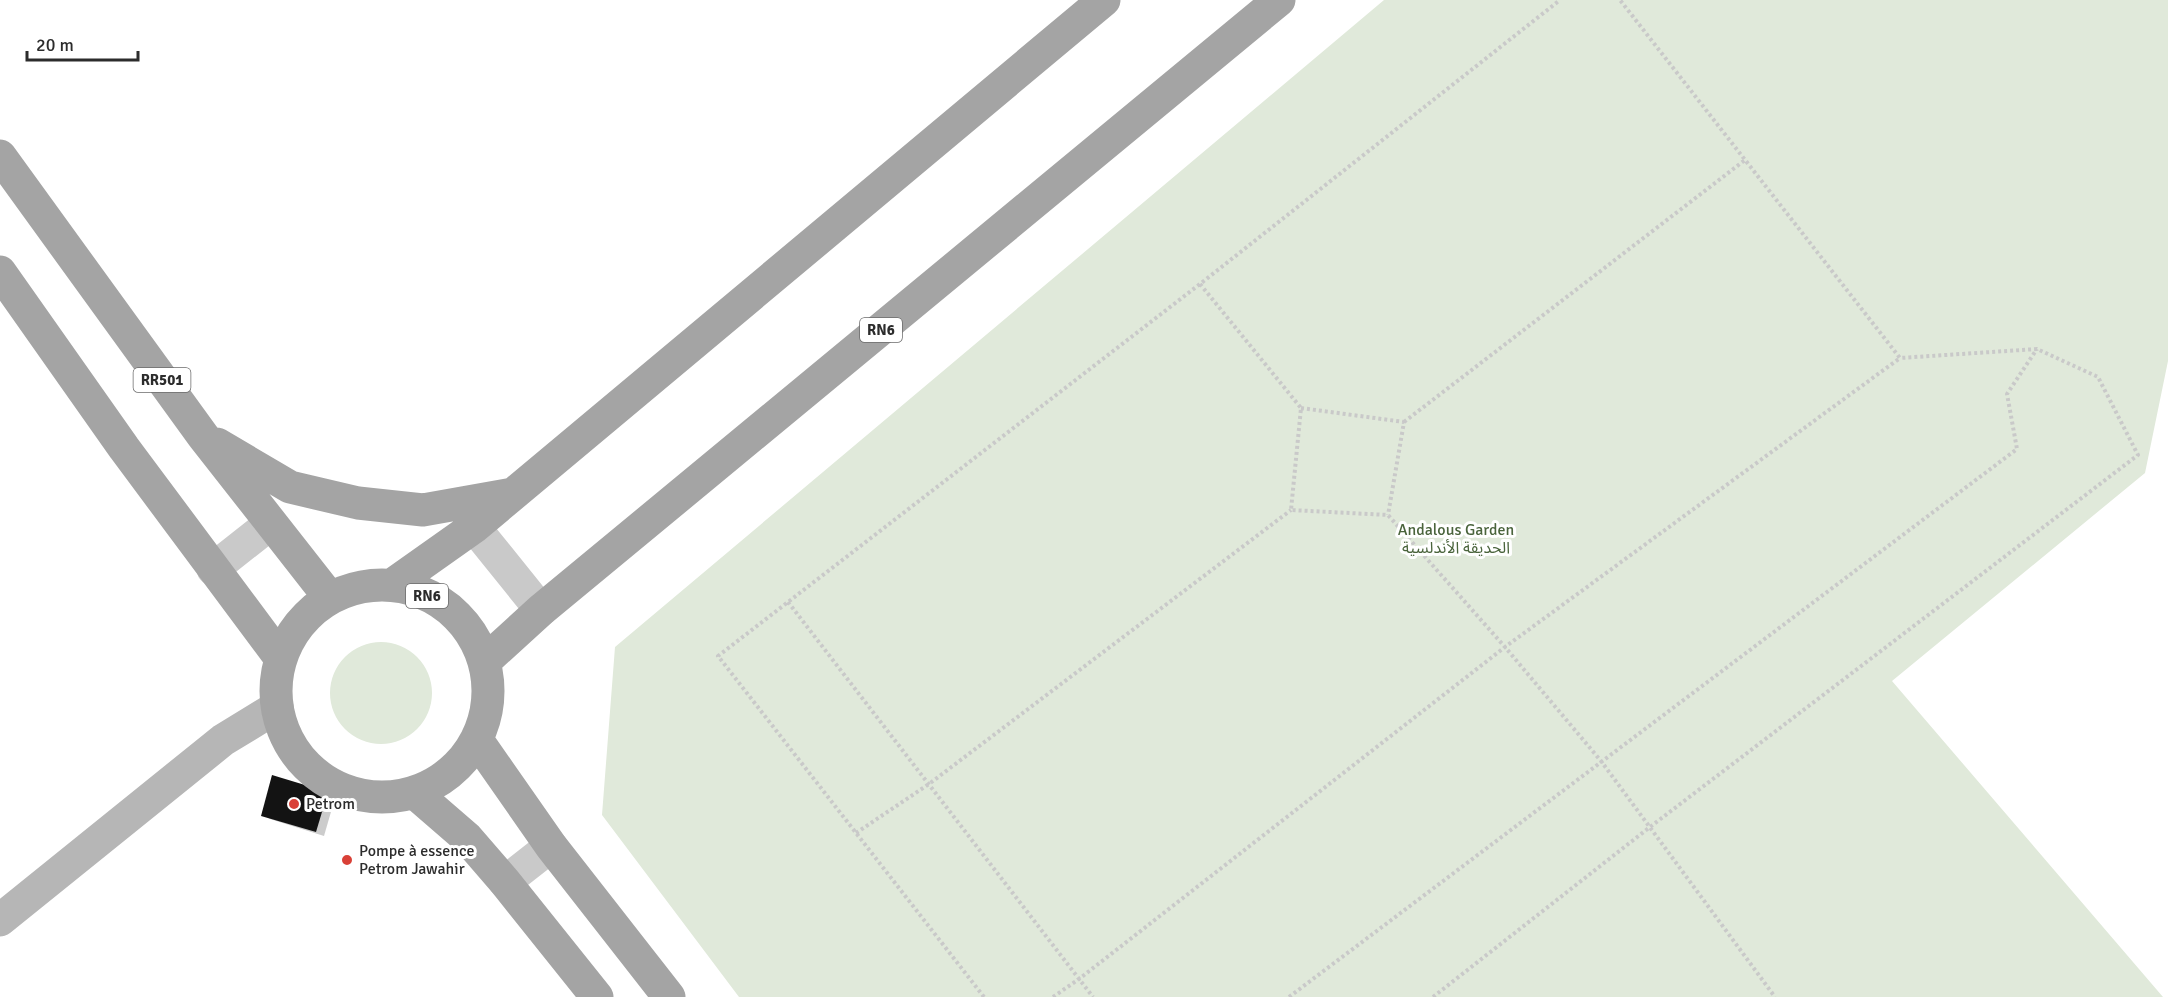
<svg xmlns="http://www.w3.org/2000/svg" width="2168" height="997" viewBox="0 0 2168 997" font-family="Signika,'Noto Sans Arabic',sans-serif">
<style>
.green{fill:#e0e9da}
.shadow{fill:#0003}
.building{fill:#131313}
.lines{fill:none;stroke-linecap:round;stroke-linejoin:round}
.path{stroke:#c9c9c9;stroke-width:4;stroke-dasharray:3 3;stroke-linecap:butt}
.street{stroke:#c9c9c9;stroke-width:33}
.secondary{stroke:#b6b6b6;stroke-width:33}
.primary{stroke:#a4a4a4;stroke-width:33}
.poi-dot{fill:#d94037;stroke:#fff;stroke-width:2}
.labels{text-anchor:middle;dominant-baseline:central;stroke-width:6;stroke-linejoin:round;paint-order:stroke}
.shield{fill:#fff;stroke:#6b6b6b;stroke-width:1.5}
.shield-label{font-size:15px;font-weight:bold;fill:#2c2c2c}
.park-label{font-size:16px;fill:#4a643c;stroke:#fff}
.poi-label{font-size:16px;fill:#2c2c2c;stroke:#fff;text-anchor:start}
</style>
<rect width="100%" height="100%" fill="#fff"/>
<path class="green" d="M1384,0H2168V361L2145,473L1892,681L2163,997H739L602,815L615,647Z
M330 693a51 51 0 1 1 102 0a51 51 0 1 1-102 0Z"/>
<path class="shadow" d="M327,793L335,798L324,836L270,819L263,815Z"/>
<path class="building" d="M272,775L328,792L316,832L261,816Z"/>
<g class="lines">
<path class="path" d="M1200,284L1301,408L1291,510L1388,515L1505,647L1601,761L1775,997
M1301,408L1404,422L1388,515
M1404,422L1745,160
M788,602L1093,997
M856,833L929,784L1291,510
M984,997L718,656L1200,284L1560,0
M1053,997L1079,979L1505,647L1900,358
M1289,997L2017,449L2007,394L2037,349
M1433,997L1650,827L2138,455L2098,377L2037,349L1900,358L1620,0"/>
<path class="street" d="M474,527L541,610
M213,569L270,524
M505,882L551,846"/>
<path class="secondary" d="M0,920L223,740L277,707"/>
<path class="primary" d="M0,156L203,436L330,598
M0,272L124,448L281,659
M217,444L290,487L358,503L423,510L513,494
M276 691a106 106 0 1 1 212 0a106 106 0 1 1-212 0Z
M392,585L474,527L1104,0
M484,662L541,610L1279,0
M477,740L551,846L669,997
M415,793L467,838L505,882L597,997"/>
</g>
<g class="poi-dot">
<circle cx="294" cy="804" r="6"/>
<circle cx="347" cy="860" r="6"/>
</g>
<g class="labels">
<g class="shield">
<rect x="860" y="318" width="42" height="24" rx="4.5"/>
<rect x="133.5" y="368" width="57" height="24" rx="4.5"/>
<rect x="406" y="584" width="42" height="24" rx="4.5"/>
</g>
<g class="shield-label">
<text x="881" y="330">RN6</text>
<text x="162" y="380">RR501</text>
<text x="427" y="596">RN6</text>
</g>
<g class="park-label">
<text x="1456" y="530">Andalous Garden<tspan x="1456" dy="18">الحديقة الأندلسية</tspan></text>
</g>
<g class="poi-label">
<text x="306" y="804">Petrom</text>
<text x="359" y="851">Pompe à essence<tspan x="359" dy="18">Petrom Jawahir</tspan></text>
</g>
</g>
<path d="M27 51v9h111v-9" fill="none" stroke="#2c2c2c" stroke-width="3"/>
<text x="36" y="51" font-size="18" fill="#2c2c2c" stroke="#ffffff" stroke-width="4.5" paint-order="stroke">20 m</text>
</svg>
